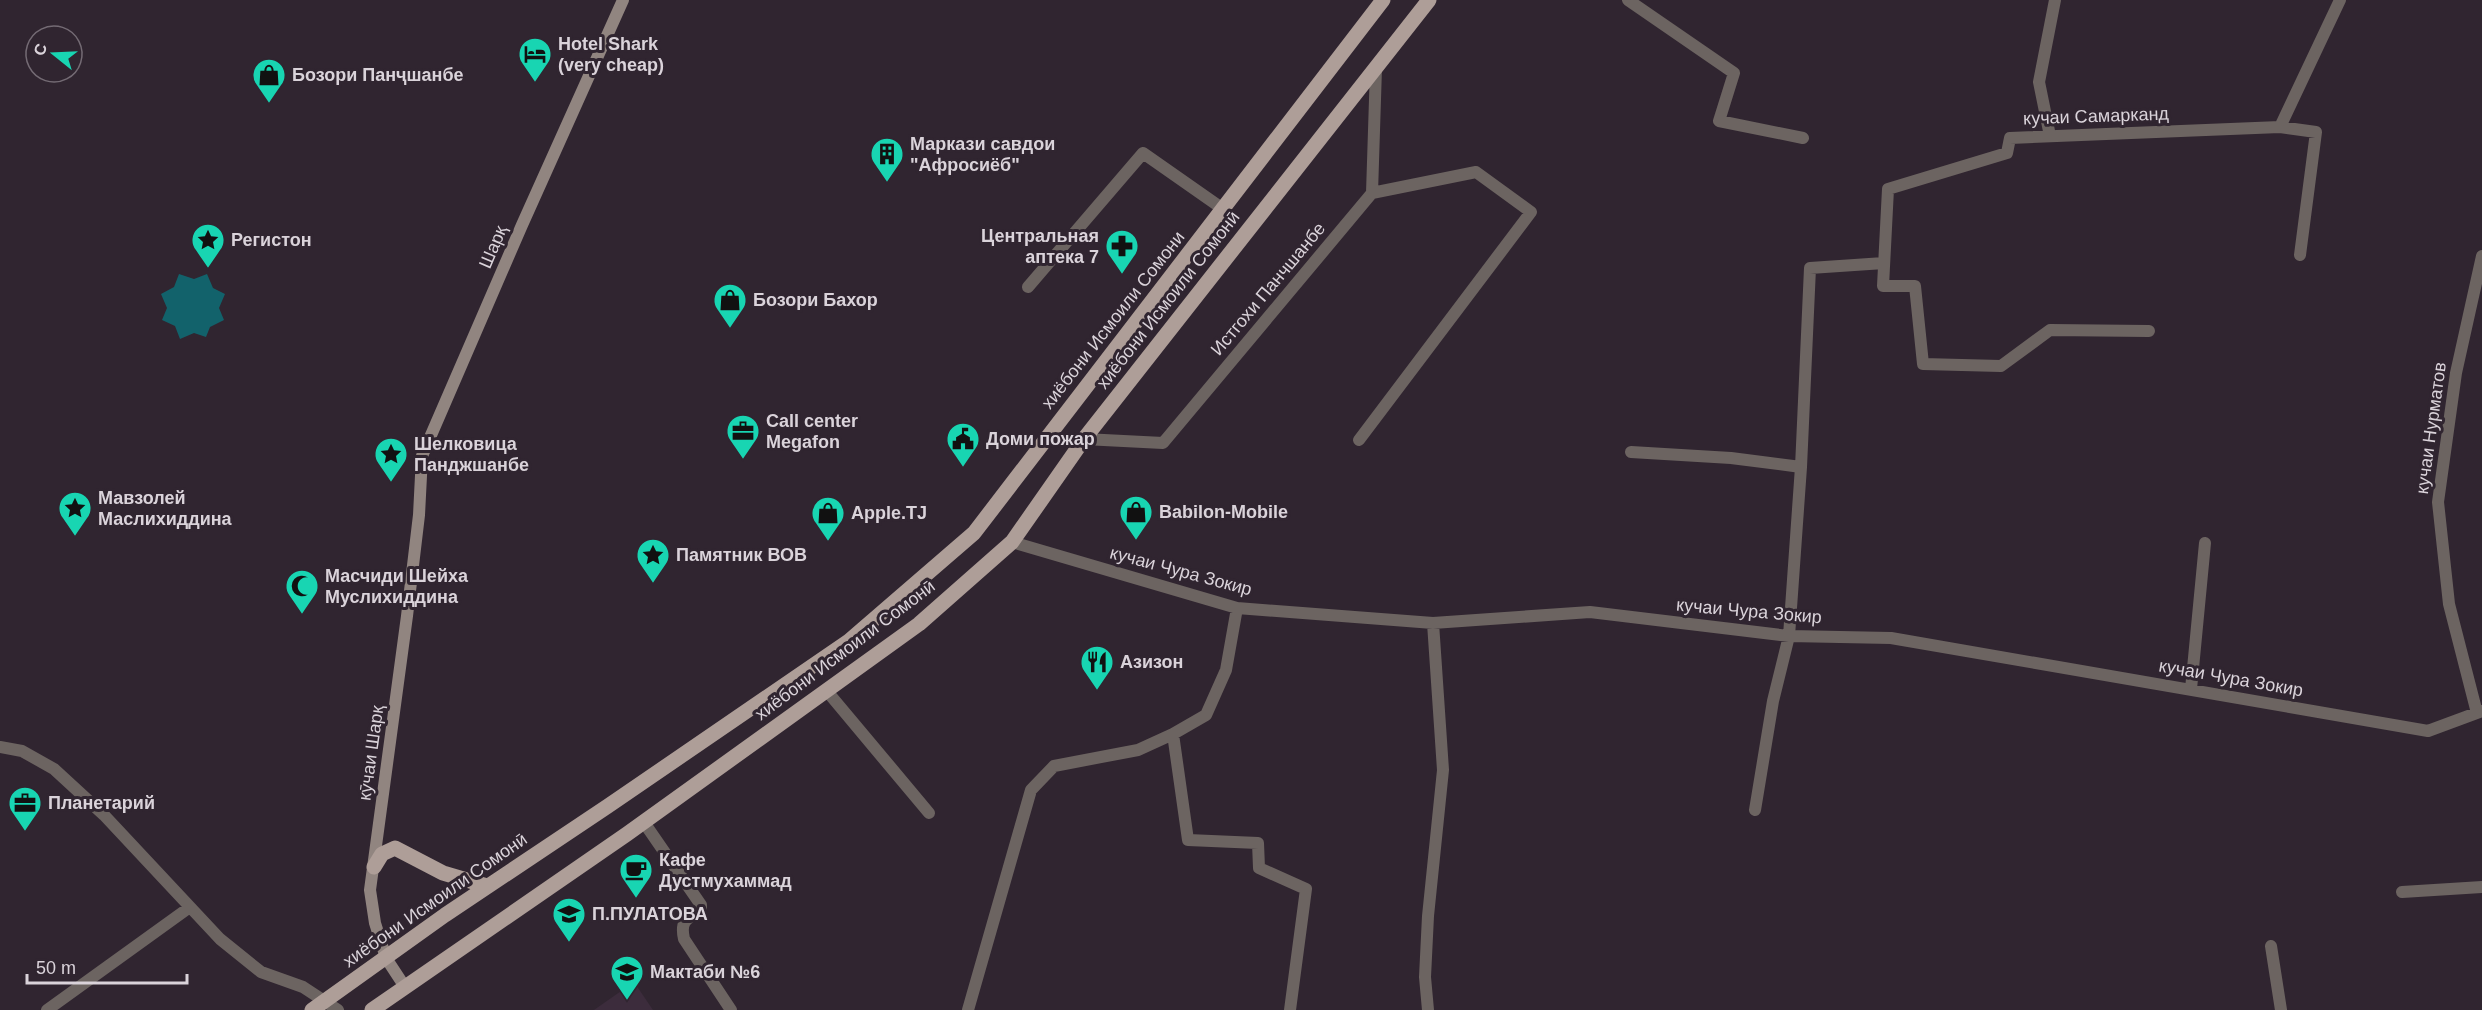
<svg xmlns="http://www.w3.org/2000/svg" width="2482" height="1010" viewBox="0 0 2482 1010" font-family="Helvetica,sans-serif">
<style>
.built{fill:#3c2c3c}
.water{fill:#12626b}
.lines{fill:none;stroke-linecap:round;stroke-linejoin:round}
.minor{stroke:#6c6461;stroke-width:12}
.secondary{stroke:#918580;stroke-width:12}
.primary{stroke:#ae9e98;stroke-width:15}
.labels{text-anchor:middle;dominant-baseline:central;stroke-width:6;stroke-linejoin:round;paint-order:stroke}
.poi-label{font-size:18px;font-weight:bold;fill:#dad3da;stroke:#302530;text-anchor:start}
.street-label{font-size:18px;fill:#dad3da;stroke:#302530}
</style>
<rect width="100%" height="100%" fill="#302530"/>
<path class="built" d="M634,982L653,1010H594Z"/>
<path class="water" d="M179,274L194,279L207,274L213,288L225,294L219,308L224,320L210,327L206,337L194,333L180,339L175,326L162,320L167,308L161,294L174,287Z"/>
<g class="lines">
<path class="minor" d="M1628,0L1734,73L1719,121L1803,138
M2280,127L2316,132L2300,255
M2050,136L2039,82L2055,0
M1028,287L1143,153L1223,209
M2149,331L2050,330L2001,366L1923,364L1915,286H1883L1888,189L2007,153L2010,138L2280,127L2340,0
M1084,439L1163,443L1372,193L1376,68
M1359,440L1531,212L1476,172L1372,193
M1631,452L1731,458L1801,467
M1012,542L1237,608L1433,623L1590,612L1789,636L1891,638L2428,731L2482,711
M2191,689L2205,543
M826,690L929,813
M2477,713L2449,604L2438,502L2456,373L2482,256
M1173,734L1188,840L1258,843L1259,868L1306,889L1290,1010
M0,747L22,751L54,769L104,815L220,939L261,972L303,987L338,1010
M1755,810L1773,701L1789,636L1801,467L1810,268L1884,263
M643,821L701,905V911C686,919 680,921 684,939L731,1010
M2402,892L2482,887
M2271,946L2281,1010
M47,1010L190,907
M968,1010L1031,790L1054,766L1138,750L1173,734L1206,715L1226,670L1237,608
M1428,1010L1425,977L1428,916L1443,770L1433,623"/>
<path class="secondary" d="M405,987L386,958L375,923L370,890L407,616L419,515L422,456L522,225L623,0"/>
<path class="primary" d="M374,867L382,854L395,848L443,873L487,886
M312,1010L445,915L608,806L849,641L974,533L1383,0
M372,1010L627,834L919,624L1012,542L1084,439L1429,0"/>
</g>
<defs>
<g id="hotel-pin" transform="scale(1.725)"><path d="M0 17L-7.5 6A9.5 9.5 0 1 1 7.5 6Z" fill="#18d5b2" stroke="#302530"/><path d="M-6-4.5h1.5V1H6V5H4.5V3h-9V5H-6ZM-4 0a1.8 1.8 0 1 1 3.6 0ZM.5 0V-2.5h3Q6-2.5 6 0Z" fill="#111"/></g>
<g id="shop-pin" transform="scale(1.725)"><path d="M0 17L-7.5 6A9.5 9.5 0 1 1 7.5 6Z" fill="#18d5b2" stroke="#302530"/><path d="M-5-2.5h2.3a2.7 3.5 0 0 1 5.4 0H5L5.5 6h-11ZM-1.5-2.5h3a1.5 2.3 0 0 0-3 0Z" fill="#111"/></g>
<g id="building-pin" transform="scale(1.725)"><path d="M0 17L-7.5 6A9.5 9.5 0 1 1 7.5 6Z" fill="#18d5b2" stroke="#302530"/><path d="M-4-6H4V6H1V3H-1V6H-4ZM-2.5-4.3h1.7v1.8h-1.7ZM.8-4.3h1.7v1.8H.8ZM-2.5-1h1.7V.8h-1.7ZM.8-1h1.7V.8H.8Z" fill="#111"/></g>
<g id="sight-pin" transform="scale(1.725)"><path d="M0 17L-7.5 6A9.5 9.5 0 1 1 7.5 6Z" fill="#18d5b2" stroke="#302530"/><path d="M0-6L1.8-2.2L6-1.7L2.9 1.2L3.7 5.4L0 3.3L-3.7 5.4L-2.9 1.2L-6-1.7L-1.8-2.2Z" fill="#111"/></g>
<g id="pharmacy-pin" transform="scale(1.725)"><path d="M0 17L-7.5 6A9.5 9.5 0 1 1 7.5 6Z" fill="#18d5b2" stroke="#302530"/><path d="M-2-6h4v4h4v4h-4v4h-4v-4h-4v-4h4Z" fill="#111"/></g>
<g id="office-pin" transform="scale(1.725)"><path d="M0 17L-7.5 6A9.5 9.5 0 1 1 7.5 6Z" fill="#18d5b2" stroke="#302530"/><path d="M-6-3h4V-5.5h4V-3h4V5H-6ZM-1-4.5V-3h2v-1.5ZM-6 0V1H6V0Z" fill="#111"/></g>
<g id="civic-pin" transform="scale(1.725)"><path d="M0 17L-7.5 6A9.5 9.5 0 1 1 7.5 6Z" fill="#18d5b2" stroke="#302530"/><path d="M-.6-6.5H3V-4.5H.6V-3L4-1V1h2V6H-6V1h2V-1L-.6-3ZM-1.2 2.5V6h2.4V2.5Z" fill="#111"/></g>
<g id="mosque-pin" transform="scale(1.725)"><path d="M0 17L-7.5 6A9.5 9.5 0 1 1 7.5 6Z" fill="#18d5b2" stroke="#302530"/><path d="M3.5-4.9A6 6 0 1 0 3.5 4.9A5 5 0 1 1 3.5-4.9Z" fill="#111"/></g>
<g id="restaurant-pin" transform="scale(1.725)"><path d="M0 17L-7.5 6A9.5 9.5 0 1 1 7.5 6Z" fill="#18d5b2" stroke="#302530"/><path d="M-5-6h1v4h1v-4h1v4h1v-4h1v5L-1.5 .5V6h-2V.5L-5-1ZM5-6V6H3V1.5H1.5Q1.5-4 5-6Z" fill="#111"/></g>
<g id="cafe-pin" transform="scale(1.725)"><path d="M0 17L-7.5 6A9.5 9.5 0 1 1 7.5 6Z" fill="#18d5b2" stroke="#302530"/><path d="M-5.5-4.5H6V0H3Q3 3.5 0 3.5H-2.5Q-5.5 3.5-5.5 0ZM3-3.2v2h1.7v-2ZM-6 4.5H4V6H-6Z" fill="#111"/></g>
<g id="school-pin" transform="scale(1.725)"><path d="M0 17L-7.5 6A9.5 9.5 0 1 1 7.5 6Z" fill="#18d5b2" stroke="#302530"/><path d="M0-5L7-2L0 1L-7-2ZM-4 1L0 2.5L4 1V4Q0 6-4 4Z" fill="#111"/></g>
</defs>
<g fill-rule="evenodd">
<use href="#hotel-pin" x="535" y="54"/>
<use href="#shop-pin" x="269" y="75"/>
<use href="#building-pin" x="887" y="154"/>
<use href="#sight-pin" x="208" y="240"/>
<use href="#pharmacy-pin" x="1122" y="246"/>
<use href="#shop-pin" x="730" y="300"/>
<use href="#office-pin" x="743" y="431"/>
<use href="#civic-pin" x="963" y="439"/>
<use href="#sight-pin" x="391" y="454"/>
<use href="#sight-pin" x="75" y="508"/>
<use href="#shop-pin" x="1136" y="512"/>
<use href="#shop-pin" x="828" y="513"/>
<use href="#sight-pin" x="653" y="555"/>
<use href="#mosque-pin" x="302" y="586"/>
<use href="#restaurant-pin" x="1097" y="662"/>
<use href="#office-pin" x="25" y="803"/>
<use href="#cafe-pin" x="636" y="870"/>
<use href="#school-pin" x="569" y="914"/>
<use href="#school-pin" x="627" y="972"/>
</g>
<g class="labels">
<g class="poi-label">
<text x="558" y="44">Hotel Shark<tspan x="558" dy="21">(very cheap)</tspan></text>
<text x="292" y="75">Бозори Панҷшанбе</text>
<text x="910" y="144">Маркази савдои<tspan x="910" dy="21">"Афросиёб"</tspan></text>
<text x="1099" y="236" text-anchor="end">Центральная<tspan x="1099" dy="21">аптека 7</tspan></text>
<text x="231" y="240">Регистон</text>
<text x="753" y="300">Бозори Бахор</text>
<text x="766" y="421">Call center<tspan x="766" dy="21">Megafon</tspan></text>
<text x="986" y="439">Доми пожар</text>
<text x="414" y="444">Шелковица<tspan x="414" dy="21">Панджшанбе</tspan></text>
<text x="98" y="498">Мавзолей<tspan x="98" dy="21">Маслихиддина</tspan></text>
<text x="1159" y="512">Babilon-Mobile</text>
<text x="851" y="513">Apple.TJ</text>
<text x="676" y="555">Памятник ВОВ</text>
<text x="325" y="576">Масчиди Шейха<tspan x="325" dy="21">Муслихиддина</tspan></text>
<text x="1120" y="662">Азизон</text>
<text x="48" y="803">Планетарий</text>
<text x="659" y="860">Кафе<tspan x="659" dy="21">Дустмухаммад</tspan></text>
<text x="592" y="914">П.ПУЛАТОВА</text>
<text x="650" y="972">Мактаби №6</text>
</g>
<g class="street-label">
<text transform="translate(2096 116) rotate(-2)">кучаи Самарканд</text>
<text transform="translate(493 247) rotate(-67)">Шарқ</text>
<text transform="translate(1268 289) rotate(-50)">Истгохи Панчшанбе</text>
<text transform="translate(1168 300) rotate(-52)">хиёбони Исмоили Сомонӣ</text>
<text transform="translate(1113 320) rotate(-52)">хиёбони Исмоили Сомони</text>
<text transform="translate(2431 428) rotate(-82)">кучаи Нурматов</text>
<text transform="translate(1181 571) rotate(15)">кучаи Чура Зокир</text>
<text transform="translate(1749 611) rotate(5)">кучаи Чура Зокир</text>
<text transform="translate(845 650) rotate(-37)">хиёбони Исмоили Сомонӣ</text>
<text transform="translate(2231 678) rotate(10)">кучаи Чура Зокир</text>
<text transform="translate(371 753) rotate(-82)">кӯчаи Шарқ</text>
<text transform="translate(435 900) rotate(-35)">хиёбони Исмоили Сомонӣ</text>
</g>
</g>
<g transform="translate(54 54) rotate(288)"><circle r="28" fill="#302530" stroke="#746b74" stroke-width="1.5"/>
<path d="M0-4.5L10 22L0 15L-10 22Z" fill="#18d5b2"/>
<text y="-9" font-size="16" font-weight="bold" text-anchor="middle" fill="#dad3da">С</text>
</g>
<path d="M27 974v9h160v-9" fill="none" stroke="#dad3da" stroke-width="3"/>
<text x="36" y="974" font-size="18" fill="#dad3da" stroke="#302530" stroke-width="4.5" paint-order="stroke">50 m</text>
</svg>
